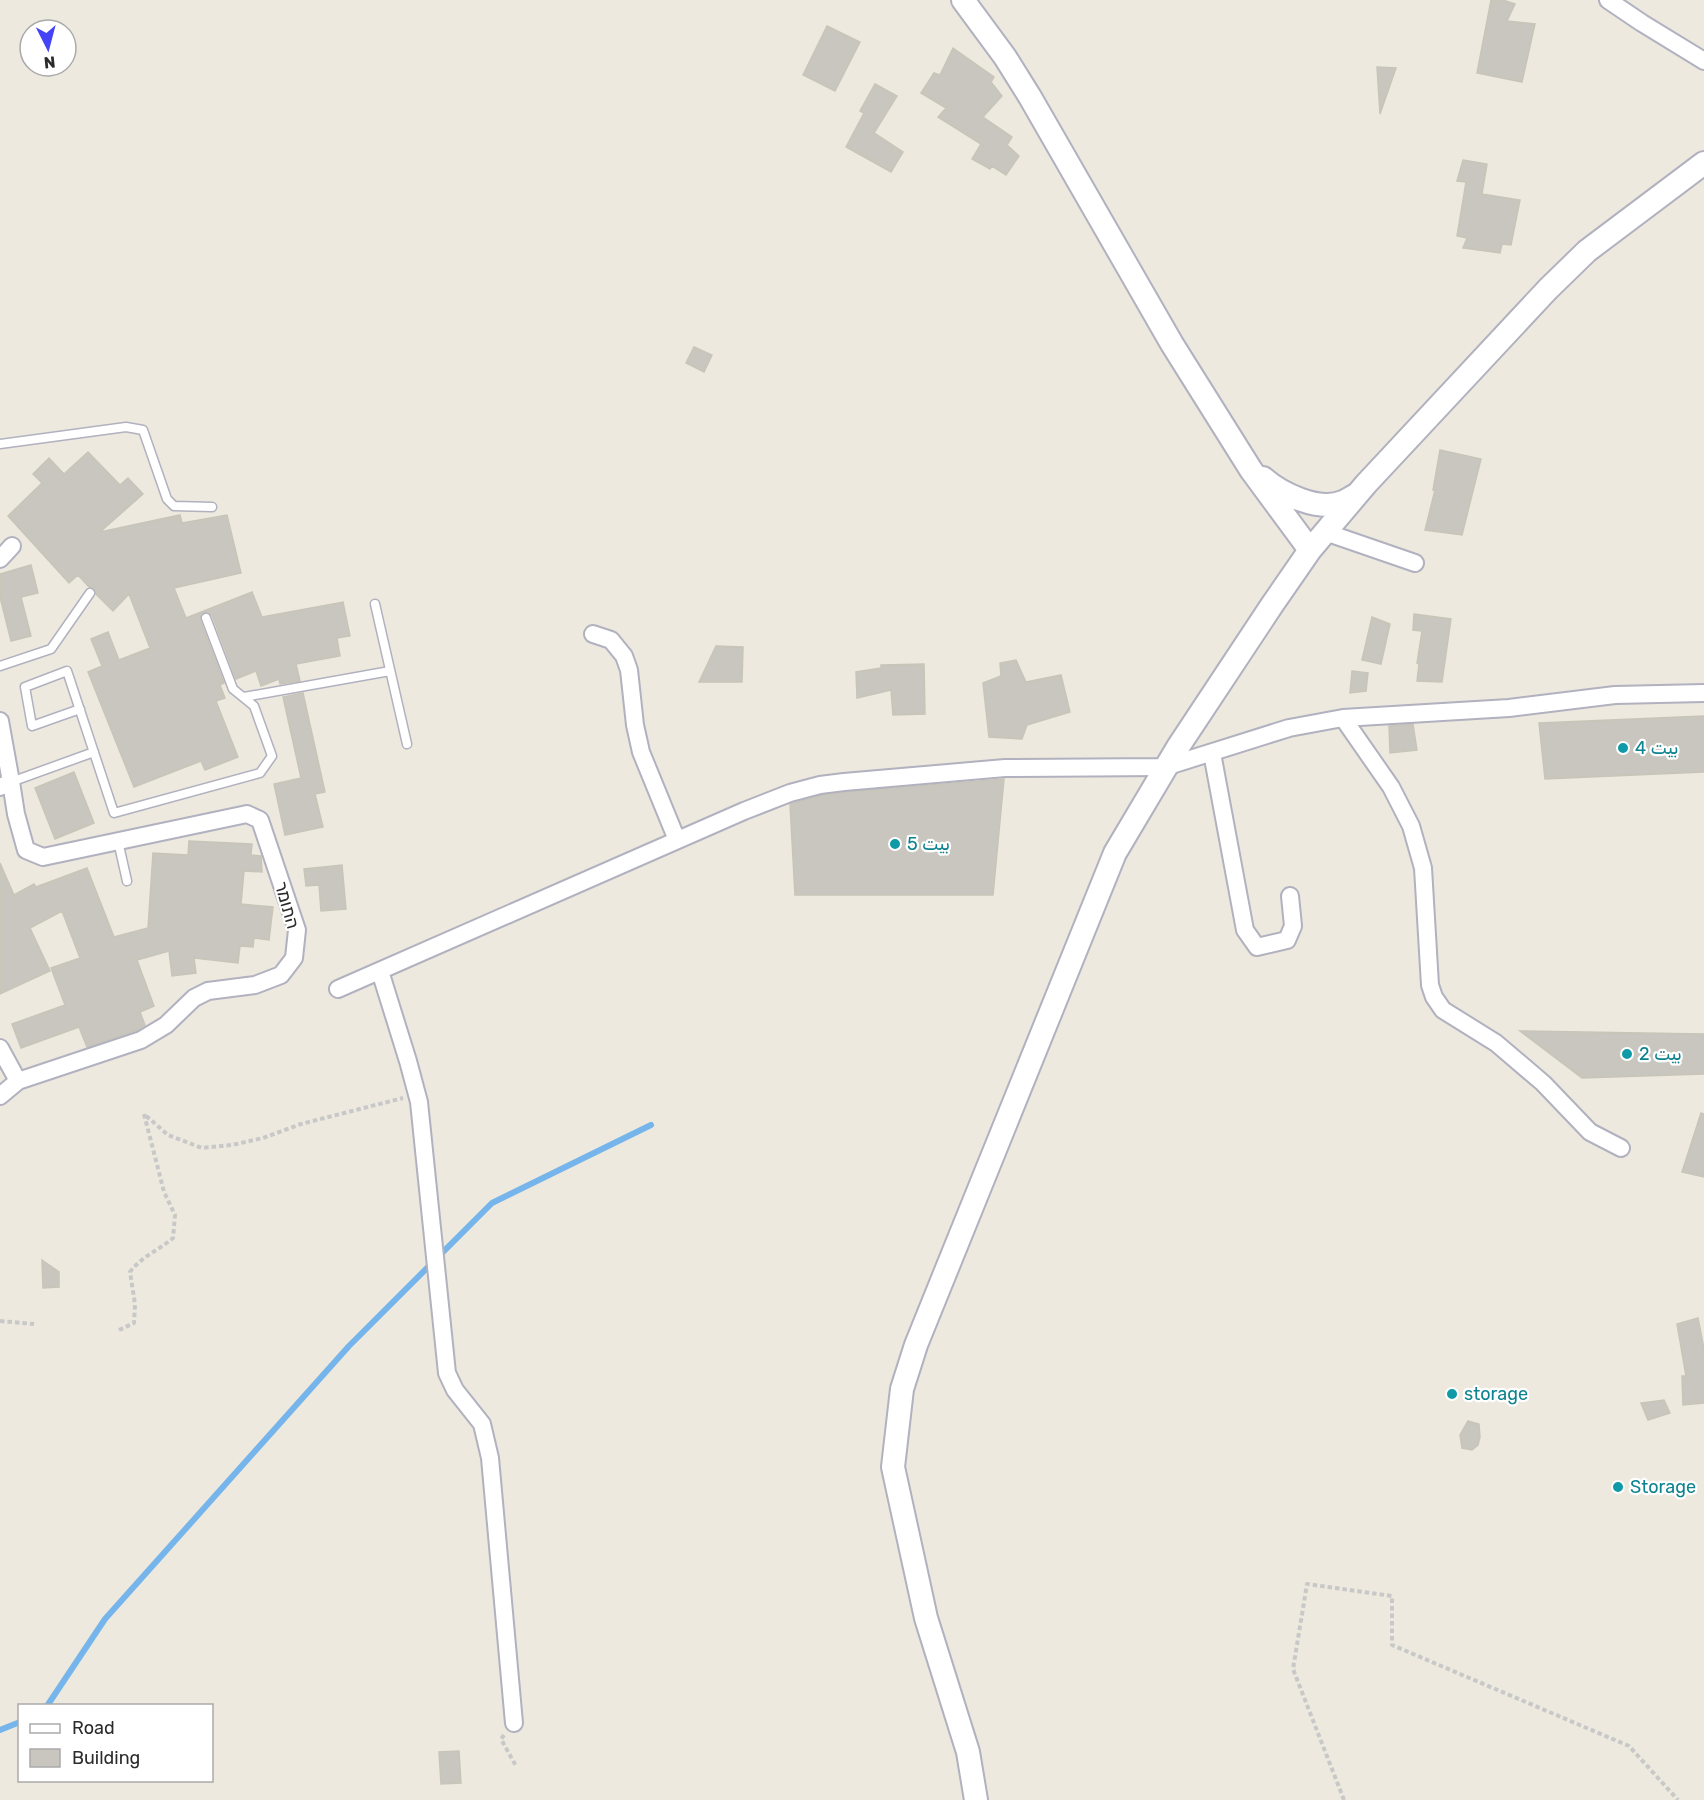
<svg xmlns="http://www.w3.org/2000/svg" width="1704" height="1800" viewBox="0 0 1704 1800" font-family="Rubik,Cairo,'Noto Sans Hebrew',sans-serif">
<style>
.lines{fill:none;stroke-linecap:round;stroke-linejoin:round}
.stream{stroke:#75b5eb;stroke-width:6}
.building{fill:#c8c6be;stroke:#c8c5b8;stroke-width:1.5}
.lane-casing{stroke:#b1b1bf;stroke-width:11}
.street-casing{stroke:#b1b1bf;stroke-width:20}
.secondary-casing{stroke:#b1b1bf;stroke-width:26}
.path{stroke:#c8c8c8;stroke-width:4;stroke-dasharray:4.5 3;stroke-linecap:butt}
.lane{stroke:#fff;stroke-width:8}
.street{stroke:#fff;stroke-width:16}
.secondary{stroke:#fff;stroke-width:22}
.culture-dot{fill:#0f9aa8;stroke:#fff;stroke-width:2}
.labels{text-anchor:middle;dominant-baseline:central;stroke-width:4.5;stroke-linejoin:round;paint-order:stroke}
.culture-label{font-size:18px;fill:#0d838f;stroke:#fff;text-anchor:start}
.street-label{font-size:18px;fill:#2b2b2b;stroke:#fff}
</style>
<rect width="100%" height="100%" fill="#ede9de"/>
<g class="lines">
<path class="stream" d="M47,1706L105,1619L349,1346L492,1203L651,1125
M0,1730L20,1722"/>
</g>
<path class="building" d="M1491,0H1503L1515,4L1507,21L1535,24L1522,82L1477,73Z
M827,26L860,42L835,91L803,75Z
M953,48L994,77L991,82L1002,96L983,117L1012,137L1007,145L1019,156L1006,175L992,166L990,169L972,159L981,144L938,117L946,108L921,93L934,73L940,75Z
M1377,67L1396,68L1380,114Z
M875,84L897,96L874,133L903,152L891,172L846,147L864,113L860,111Z
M1463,160L1487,164L1482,194L1520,200L1511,245L1502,244L1500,253L1463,248L1467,238L1457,236L1466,182L1457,181Z
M694,347L712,355L704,372L686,363Z
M1440,450L1481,459L1462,535L1425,530L1435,490H1433Z
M88,452L120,485L128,478L143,494L100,532L180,515L182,523L227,515L241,573L174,588L186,618L252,592L262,617L343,602L350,636L337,638L340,656L296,664L300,681L280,684L279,679L261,686L256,671L236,679L212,615L206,612L201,614L200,620L224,683L220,685L225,698L216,701L238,757L205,770L201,761L134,787L88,672L102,666L91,639L108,632L119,660L150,648L129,594L113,611L96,594L94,588L89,587L78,575L69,583L8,516L42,483L33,474L49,458L64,474Z
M31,565L38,593L21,597L31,636L11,641L0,597V574Z
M1414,614L1451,619L1442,682L1417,681L1419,664L1417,663L1422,631L1413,630Z
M1372,617L1390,624L1381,664L1362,660Z
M716,646L743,647L742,682H699Z
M1016,660L1026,682L1061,675L1070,712L1027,725L1022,739L989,737L983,683L1001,676L1000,663Z
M924,664L925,714L893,715L891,690L857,698L856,672L881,668V665Z
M1352,671L1368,673L1366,691L1350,693Z
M303,693L325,792L315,794L323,827L285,835L274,784L301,778L283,697Z
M1704,716V772L1545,779L1539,723Z
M1413,724L1417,750L1390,753L1389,726Z
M74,772L94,823L55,839L35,788Z
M1004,779L993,895H795L790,804L822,795L845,792Z
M189,841L252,844L251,855L261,856L262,872L244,871L241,904L273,907L269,940L254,938L253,947L240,946L238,963L194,958L196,973L172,976L169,951L137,960L154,1006L140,1012L145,1025L137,1030L87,1047L79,1027L21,1048L12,1024L65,1005L51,968L80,958L62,911L30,928L50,971L0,994V863L14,895L34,884L36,887L87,868L114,937L148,928L153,853L188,855Z
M342,865L346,909L321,911L319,885L306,886L304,869Z
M1520,1031L1704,1034V1074L1582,1078Z
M1701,1113L1704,1114V1177L1682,1172Z
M42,1260L59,1272V1287L43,1288Z
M1698,1318L1704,1349V1403L1683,1405L1682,1376H1686L1677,1324Z
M1664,1400L1670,1413L1648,1420L1641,1403Z
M1468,1421L1479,1424L1480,1437L1478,1445L1472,1450L1462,1448L1460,1435Z
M459,1751L461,1783L441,1784L439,1752Z"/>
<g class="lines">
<g class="lane-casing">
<path id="lane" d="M0,444L126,427L143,430L167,499L174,506L212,507
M375,604L407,744
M0,666L51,649L90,593
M244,697L390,671
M80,709L32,726L25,687L67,671L114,813L260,773L272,756L254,706L233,689L206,618
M11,782L94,752
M118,841L127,881"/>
</g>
<g class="street-casing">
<path id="street" d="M1608,0L1642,23L1704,61
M1325,532L1415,563
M0,559L12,546
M593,634L611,640L624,656L629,670L635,725L641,752L677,840
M1343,718L1391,787L1411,826L1423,868L1430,985L1434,997L1443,1010L1496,1043L1543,1083L1590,1132L1621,1148
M0,721L11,782L0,787
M1212,753L1245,930L1257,947L1287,940L1293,926L1290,896
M380,971L408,1061L419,1102L447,1373L455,1390L482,1424L490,1458L514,1723
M338,989L744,811L790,793L820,785L844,782L1005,768L1165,767L1289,728L1343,718L1509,708L1615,695L1704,693
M0,1048L18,1081L141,1040L166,1025L194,998L208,991L255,985L281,975L294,958L297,930L260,820L247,814L43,857L26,850L16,814L11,782
M0,1096L18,1081"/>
</g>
<g class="secondary-casing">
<path id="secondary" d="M963,0L1005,57L1030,97L1172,344L1251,470L1310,550
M1263,478C1281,494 1319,512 1343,502C1347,500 1352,497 1356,495
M976,1800L968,1752L926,1618L893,1467L902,1389L916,1345L1115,853L1178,747L1272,605L1310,550L1366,484L1548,289L1587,251L1704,163"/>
</g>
<path class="path" d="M0,1321L34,1324
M119,1330L134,1323L135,1304L130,1272C141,1257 159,1250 173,1238L175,1215L164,1192L144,1114L168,1135L202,1148L232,1145L263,1138L301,1124L403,1098
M504,1735L501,1739L516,1766
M1344,1800L1293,1669L1307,1584L1392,1596V1645L1629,1746L1678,1800"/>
<use href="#lane" class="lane"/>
<use href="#street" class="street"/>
<use href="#secondary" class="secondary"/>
</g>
<g class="culture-dot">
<circle cx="1623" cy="748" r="6"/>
<circle cx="895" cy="844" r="6"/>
<circle cx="1627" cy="1054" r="6"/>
<circle cx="1452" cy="1394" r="6"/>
<circle cx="1618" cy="1487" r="6"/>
</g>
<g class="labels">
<g class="culture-label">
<text x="1635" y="748">بيت 4</text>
<text x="907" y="844">بيت 5</text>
<text x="1639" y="1054">بيت 2</text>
<text x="1464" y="1394">storage</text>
<text x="1630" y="1487">Storage</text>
</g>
<g class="street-label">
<text transform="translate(287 905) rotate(74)">התומר</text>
</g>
</g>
<rect x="18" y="1704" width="195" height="78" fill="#ffffff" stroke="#aaaaaa" stroke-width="1.5"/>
<rect x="30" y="1724" width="30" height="9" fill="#ffffff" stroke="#aaaaaa" stroke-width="1.5"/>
<text x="72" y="1734" font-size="18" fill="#2b2b2b">Road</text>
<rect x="30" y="1749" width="30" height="18" fill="#c8c6be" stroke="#aaaaaa" stroke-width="1.5"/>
<text x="72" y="1764" font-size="18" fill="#2b2b2b">Building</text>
<g transform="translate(48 48) rotate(174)"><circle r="28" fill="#ffffff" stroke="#aaaaaa" stroke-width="1.5"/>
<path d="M0-4.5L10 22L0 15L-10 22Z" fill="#4443f5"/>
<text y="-9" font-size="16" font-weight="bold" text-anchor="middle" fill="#2b2b2b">N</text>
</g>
</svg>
